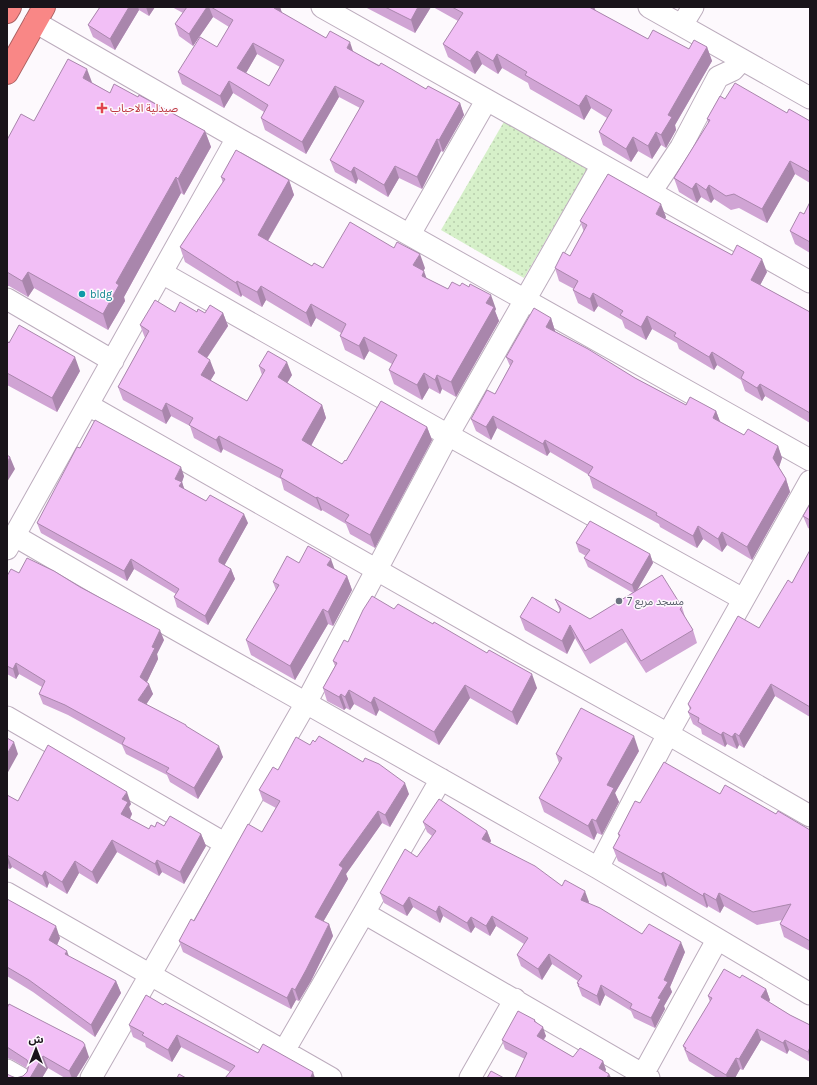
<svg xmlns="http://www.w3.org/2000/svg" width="817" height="1085" viewBox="0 0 817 1085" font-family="Karla,'Noto Sans Arabic',sans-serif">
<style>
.green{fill:url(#green-dots)}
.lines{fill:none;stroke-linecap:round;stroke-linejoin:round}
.street-casing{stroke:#bcacbd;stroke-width:23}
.highway-casing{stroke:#ab5f60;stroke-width:24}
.street{stroke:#fff;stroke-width:21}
.highway{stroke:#f98786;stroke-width:22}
.wall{fill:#d0a4d4;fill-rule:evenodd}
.shaded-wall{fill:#a986ac}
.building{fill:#f2bff6;stroke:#a986ac;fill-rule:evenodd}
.health-dot{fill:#e0444e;stroke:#fdf9fd;stroke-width:1.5}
.culture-dot{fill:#0f9aa8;stroke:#fdf9fd;stroke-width:1.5}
.worship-dot{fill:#6b7280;stroke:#fdf9fd;stroke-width:1.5}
.labels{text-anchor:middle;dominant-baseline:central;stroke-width:3;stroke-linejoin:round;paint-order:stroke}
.health-label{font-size:11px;fill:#be3a42;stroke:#fdf9fd;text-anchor:start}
.culture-label{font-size:11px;fill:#0d838f;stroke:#fdf9fd;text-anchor:start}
.worship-label{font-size:11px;fill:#5b616d;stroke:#fdf9fd;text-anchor:start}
</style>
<defs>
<pattern id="green-dots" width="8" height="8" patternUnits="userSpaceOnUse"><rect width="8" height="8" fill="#d6f0c9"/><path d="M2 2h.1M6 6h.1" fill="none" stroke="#b7cdac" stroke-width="1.8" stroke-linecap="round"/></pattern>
</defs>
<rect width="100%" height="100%" fill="#fdf9fd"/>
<path class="green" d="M505,120L588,168L524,278L441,230Z"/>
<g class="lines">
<g class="street-casing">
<path id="street" d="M322,7L810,282
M649,7L810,98
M35,22L237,138L810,460
M682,25L693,7
M651,192L681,147L718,77L733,70L742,60
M410,234L486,101
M162,273L448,435L743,599
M7,299L113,361
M88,405L524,654L668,734L810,816
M15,536L161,621L598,868L810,994
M7,549L237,138
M7,717L224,843
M441,779L364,913L649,1078
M598,868L668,734L810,481
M7,893L331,1078
M284,1051L364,913
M7,1070L21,1078
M91,1078L306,703L448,435L602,165
M470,1078L515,999
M641,1078L717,940"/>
</g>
<g class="highway-casing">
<path id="highway" d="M7,12L10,7
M7,73L44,7"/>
</g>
<use href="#street" class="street"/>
<use href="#highway" class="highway"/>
</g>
<path class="wall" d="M100,7H155L149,16L139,10L115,50L93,37L88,25Z
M172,7H280L282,13L326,38L426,89L460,103L464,115L443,152L441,151L422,189L399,178L388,197L358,179L356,184L335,172L330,160L360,108L339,97L306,154L265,130L261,118L264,112L233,93L224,108L182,84L178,72L217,47L229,27L213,17L193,46L179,36L175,24L183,13ZM257,54L280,67L269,86L246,73Z
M365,7H431L415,33Z
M433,7H594L596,11L648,39L689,49L707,47L712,61L675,125L676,130L666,148L661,145L652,159L638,151L631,162L603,145L599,132L607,118L591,108L584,120L530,89L528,83L502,68L498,74L482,64L475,74L448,57L443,44L458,21Z
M92,83L110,93L138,97L205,131L211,147L184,195L181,193L124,297L125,301L108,330L34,288L28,297L9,286H7V140L34,121Z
M725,99L787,113L810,121V183L795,174L767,223L739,208L731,210L714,199L711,203L701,197L697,203L679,192L674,178L708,123L707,119Z
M221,177L289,180L294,195L268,241L312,266L323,268H425L423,271L426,278L448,289L496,309L495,311L499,321L456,397L442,389L440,394L429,388L422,400L394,384L389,370L392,364L369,351L364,360L345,350L340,336L341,333L316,318L311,327L266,300L262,307L242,295L241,297L185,262L180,247L223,183Z
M810,202V253L795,244L790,231L804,214Z
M666,217L665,219L732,255L767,272L760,285L810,312V423L765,396L762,401L745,391L741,380L717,365L714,370L679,349L677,343L652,329L646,340L625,328L622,320L598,306L594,312L578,303L573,290L574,289L559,281L555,268L570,256L584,232L580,221Z
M175,312H197L205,313H223L228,326L207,358L215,373L210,380L247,401L262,375L259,366L292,375L287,383L322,405L326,418L311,446L342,464L346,461L427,427L432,440L375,548L350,534L346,524L322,510L321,511L284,490L281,479L223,449L221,453L194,438L190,426L171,416L166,424L123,400L118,387L145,338L140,325Z
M551,318L555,331L635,378L686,405L716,411L720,422L744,435L778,446L782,458L779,467L786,479L790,492L752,560L727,545L722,552L703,539L697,548L660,527L659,524L593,488L589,475L550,452L547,456L497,428L491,440L476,431L471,419L495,394L510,366L506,357Z
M7,341L80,371L57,412L7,385Z
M80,448L184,476L182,482L184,489L248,523L224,565L231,569L235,579L208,625L177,607L174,597L176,594L134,569L127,581L41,533L37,523Z
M810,504V529L808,528L803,516Z
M576,543L650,554L653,563L637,590L682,607L686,620L693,630L697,643L646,673L626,642L590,664L575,638L567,654L525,630L520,617L559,613L560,611L555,599L590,619L633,593L588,567L584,558L586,556L579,552Z
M810,550V717L775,696L744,748L739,745L737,749L727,744L725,747L702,734L701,729L693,724L688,712L690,710L688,704L759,628L792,583Z
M299,563L335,569L347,576L352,590L333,626L328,624L295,680L251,655L246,640L276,590L273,582Z
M19,573L164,640L157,654L158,659L147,682L153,694L146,704L187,727L223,757L198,799L170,782L167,775L126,754L122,745L68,715L43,704L39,694L42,687L19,674L16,679L7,674V576Z
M394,609L537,688L517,725L470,698L439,745L379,710L376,716L354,704L350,710L346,708L344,710L327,701L323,688L335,666L333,661L348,642Z
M310,745L409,794L390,827L382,823L346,874L348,879L323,922L329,924L333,936L311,981L299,1001L296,1000L291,1009L183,952L179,941L262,832L276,808L263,801L259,790L278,770Z
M639,751L615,793L619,802L602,835L597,833L594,840L544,812L539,798L559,763L556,754Z
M720,794L776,814L810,830V951L784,937L780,924L782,920L757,925L724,906L720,913L708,906L707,908L667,885L666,887L618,861L613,848L619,837L618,834L640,803Z
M7,795L18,801L131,804L129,807L132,814L130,819L149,829L155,827L164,826L201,834L206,846L184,884L162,872L159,876L117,852L97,884L79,873L67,894L49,883L47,888L12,867L10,869L7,868Z
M423,822L487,831L491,841L490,843L589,902L588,903L642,934L685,952L670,987L672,992L664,1006L665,1009L655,1028L634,1018L631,1011L605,995L600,1006L582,996L577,983L578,981L552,964L542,980L521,966L517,955L524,944L496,926L490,936L475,927L471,933L443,916L440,923L413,907L407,916L384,903L380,893L417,857L432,836L427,832Z
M7,899L60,938L57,945L69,957L116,981L121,993L95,1037L33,992L7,976Z
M740,978L766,989L770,1000L769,1002L790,1015L810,1025V1062L789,1050L787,1054L761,1040L743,1070L740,1069L735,1078H717L689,1061L683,1046L710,1002L708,996Z
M163,1005L258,1053L313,1072H230L181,1047L172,1062L146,1047L145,1043L133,1037L129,1025Z
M7,1008L89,1057L76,1078H65L48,1068L42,1078H7L11,1076L16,1078L23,1076L27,1072L28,1069L13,1060L7,1058Z
M535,1020L536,1022L546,1036L544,1040L573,1057L603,1061L606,1070L605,1071L609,1074L611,1078H515L525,1059L505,1049L502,1040Z"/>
<path class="shaded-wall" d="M129,7H138L139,10L115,50L110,39Z
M146,7H155L149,16Z
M207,7H209L213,17L193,46L189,34Z
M275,7H280L282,13L274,8Z
M418,7H431L415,33L411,20Z
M589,7H594L597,15Z
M350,42L354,54L347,48Z
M253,43L257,54L242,80L237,68Z
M707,47L712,61L675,125L676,130L666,148L661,135L668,115Z
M477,51L482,64L475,74L470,61Z
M497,54L502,68L498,74L493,61Z
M87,69L93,85L83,78Z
M229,81L233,93L224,108L220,96Z
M335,86L339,97L306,154L302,142Z
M586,95L591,108L584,120L579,106Z
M460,103L464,115L443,152L439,140Z
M205,131L211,147L184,195L178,179Z
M656,132L661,145L652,159L648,146Z
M633,137L638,151L631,162L626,149Z
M437,139L441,151L422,189L417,177Z
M790,161L795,174L767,223L762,209Z
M395,166L399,178L388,197L384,185Z
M354,167L358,179L356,184L351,172Z
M176,177L181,193L124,297L125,301L108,330L103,314L116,283Z
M289,180L294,195L263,249L258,235Z
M696,183L701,197L697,203L692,189Z
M709,185L714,199L711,203L706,190Z
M661,204L666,217L661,227L656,214Z
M420,254L425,268L419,280L413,265Z
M762,259L767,272L756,293L751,280Z
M424,271L429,285L422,276Z
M28,272L34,288L28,297L22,281Z
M237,281L242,295L241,297L236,283Z
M261,286L266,300L262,307L257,292Z
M593,293L598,306L594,312L590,299Z
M491,295L496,309L495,311L499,321L456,397L451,382L486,303Z
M311,304L316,318L311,327L306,313Z
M223,313L228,326L202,365L198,352Z
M647,316L652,329L646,340L641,327Z
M551,318L555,331L551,339L546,327Z
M364,337L369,351L364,360L359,346Z
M712,352L717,365L714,370L709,357Z
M75,357L80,371L57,412L52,398Z
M210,360L215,373L206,388L201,375Z
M287,362L292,375L283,390L278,377Z
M424,373L429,388L422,400L417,385Z
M437,375L442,389L440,394L435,380Z
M760,384L765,396L762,401L757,388Z
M166,403L171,416L166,424L162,411Z
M322,405L326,418L307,453L302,440Z
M716,411L721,424L713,418Z
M493,416L497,428L491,440L486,427Z
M427,427L432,440L375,548L370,535Z
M219,436L223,449L221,453L216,440Z
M545,440L550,452L547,456L543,444Z
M778,446L782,458L778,470L773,458Z
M10,457L15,469L7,482V463Z
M181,467L184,476L182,482L185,491L183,496L175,479Z
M786,479L790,492L752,560L747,547Z
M317,497L322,510L321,511L316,498Z
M244,514L248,523L223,568L219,562V559Z
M698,526L703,539L697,548L693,536Z
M722,532L727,545L722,552L718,539Z
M650,554L653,563L635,594L632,585Z
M131,559L134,569L127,581L124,571Z
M331,559L336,573L327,565Z
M231,569L235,579L208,625L205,616Z
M347,576L352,590L333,626L328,612Z
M323,609L328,624L295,680L290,666Z
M570,625L575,638L567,654L562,641Z
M160,630L164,640L157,654L158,659L144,688L140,677L152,647Z
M16,663L19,674L16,679L13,669Z
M532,674L537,688L517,725L512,712Z
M149,684L153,694L142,711L138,700Z
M771,684L775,696L744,748L739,736Z
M465,685L470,698L439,745L434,732Z
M349,690L354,704L350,710L345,697Z
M341,694L346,708L344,710L339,697Z
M374,697L379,710L376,716L371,703Z
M723,732L727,744L725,747L721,735Z
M735,733L739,745L737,749L732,737Z
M634,736L639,751L615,793L619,802L602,835L596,821L607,785Z
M14,742L18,754L7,774V754Z
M219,746L223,757L198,799L194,788Z
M405,783L409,794L390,827L385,815Z
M127,792L131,804L129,807L132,814L126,826L121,814L122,799Z
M378,811L382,823L346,874L348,879L319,929L315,917L339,865Z
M592,819L597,833L594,840L588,826Z
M487,831L491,841L486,849L482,839Z
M201,834L206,846L184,884L180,872Z
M112,840L117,852L97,884L92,872Z
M7,855L12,867L10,869L7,860Z
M157,860L162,872L159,876L155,864Z
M75,861L79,873L67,894L62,882Z
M45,871L49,883L47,888L42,876Z
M663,872L667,885L666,887L661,874Z
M585,891L589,902L584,910L581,900Z
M704,893L708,906L707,908L703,896Z
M719,893L724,906L720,913L716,900Z
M409,897L413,907L407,916L403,906Z
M439,906L443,916L440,923L436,912Z
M492,916L496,926L490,936L486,926Z
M471,917L475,927L471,933L467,923Z
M329,924L333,936L311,981L299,1001L295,990Z
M56,926L60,938L54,952L49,940Z
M681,942L685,952L670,987L672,992L664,1006L665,1009L655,1028L651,1018L664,980Z
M67,951L71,962L65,954Z
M549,954L552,964L542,980L538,969Z
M116,981L121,993L95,1037L91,1025Z
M601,985L605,995L600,1006L597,996Z
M292,988L296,1000L291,1009L287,998Z
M766,989L770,1000L765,1008L761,997Z
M543,1027L546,1036L540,1044L537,1036Z
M757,1029L761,1040L743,1070L739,1059Z
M177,1035L181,1047L172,1062L168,1050Z
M785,1040L789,1050L787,1054L783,1043Z
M85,1045L89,1057L76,1078H72L69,1071Z
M810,1047V1059L808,1052Z
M43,1056L48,1068L42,1078H30Z
M736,1058L740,1069L735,1078H727L726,1075Z
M603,1061L606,1070L602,1076L599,1068Z
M313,1072L315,1078H311V1077Z
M609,1074L611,1078H607Z"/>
<path class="building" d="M100,7H129L110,39L88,25Z
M187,7H207L189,34L175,24Z
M211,7H275L274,8L326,38L330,31L350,42L347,48L379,66L381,63L426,89L428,86L460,103L439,140L437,139L417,177L395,166L384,185L354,167L351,172L330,160L364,101L335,86L302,142L261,118L268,105L229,81L220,96L178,72L200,37L217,47L233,20ZM253,43L284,60L269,86L237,68Z
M385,7H418L411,20Z
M452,7H589L648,39L653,30L689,49L694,40L707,47L668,115L672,117L661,135L656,132L648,146L633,137L626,149L599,132L612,110L586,95L579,106L525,75L527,72L497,54L493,61L477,51L470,61L443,44L463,13Z
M68,59L87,69L83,78L110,93L114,84L138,97L139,95L205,131L178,179L176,177L116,283L119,285L103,314L28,272L22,281L7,272V140L21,114L34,121Z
M735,83L787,113L789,109L810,121V172L790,161L762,209L734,194L726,196L709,185L706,190L696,183L692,189L674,178L710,120L707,119L720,96L725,99Z
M236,150L289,180L258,235L312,266L314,263L323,268L350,222L394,248L397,242L420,254L413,265L424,271L422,276L448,289L452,282L460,286L462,283L469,287L470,284L491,295L486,303L494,307L451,382L437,375L435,380L424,373L417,385L389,370L397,355L364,337L359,346L340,336L346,324L311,304L306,313L261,286L257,292L237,281L236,283L180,247L225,179L221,177Z
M608,174L661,204L656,214L732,255L737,245L762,259L751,280L810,312V413L760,384L757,388L741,378L744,372L712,352L709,357L674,336L676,333L647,316L641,327L620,315L623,311L593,293L590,299L573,290L578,281L555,268L563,252L570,256L587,225L580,221Z
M810,202V242L790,231L800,212L804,214Z
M155,300L175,312L180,302L197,312L198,309L205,313L210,305L223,313L198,352L210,360L201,375L247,401L265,370L259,366L268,351L287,362L278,377L322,405L302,440L342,464L345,460L346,461L381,401L427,427L370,535L345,521L349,515L317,497L316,498L280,477L283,470L219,436L216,440L189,425L193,418L166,403L162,411L118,387L149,331L140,325Z
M534,308L551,318L546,327L588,349L635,378L686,405L690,397L716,411L713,418L744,435L748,429L778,446L773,458L786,479L747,547L722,532L718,539L698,526L693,536L656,515L657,513L588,475L593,467L545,440L543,444L493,416L486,427L471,419L487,390L495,394L513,361L506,357Z
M19,325L75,357L52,398L7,373V341L9,343Z
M95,420L181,467L175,479L182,482L179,486L206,501L210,495L244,514L219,559V562L231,569L205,616L174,597L179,589L131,559L124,571L37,523L77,447L80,448Z
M7,455L10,457L7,463Z
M810,504V520L803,516Z
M590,521L650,554L632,585L584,558L590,550L576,543Z
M308,546L331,559L327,565L347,576L328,612L323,609L290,666L246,640L279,585L273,582L287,556L299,563Z
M810,550V707L771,684L739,736L735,733L732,737L723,732L721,735L698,722L699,718L688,712L691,708L688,704L738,616L759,628L788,580L792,583Z
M27,558L54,571L80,587L160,630L152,647L155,648L140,677L149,684L138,700L186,725V726L219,746L194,788L166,772L169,768L122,744L125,738L65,705L39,694L45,681L16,663L13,669L7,666V576L11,569L19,573Z
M662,575L682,607L680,609L693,630L641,661L622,629L585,651L570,625L562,641L520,617L532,597L559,613L561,609L555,599L590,619Z
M372,596L394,609L398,604L433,624L434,622L487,653L489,650L532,674L512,712L465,685L434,732L374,697L371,703L349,690L345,697L341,694L339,697L323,688L337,663L333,661L344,640L348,642L363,610Z
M581,708L634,736L607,785L614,788L596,821L592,819L588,826L539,798L562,758L556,754Z
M319,736L363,762L365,758L379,764L405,783L385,815L378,811L339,865L343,868L315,917L329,924L306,970L295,990L292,988L287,998L179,941L191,919L194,921L248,824L262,832L280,801L259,790L273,767L278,770L296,737L310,745L313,740L315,742Z
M7,738L14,742L7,754Z
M48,745L127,792L122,799L128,802L121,814L149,829L151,825L155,827L157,822L164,826L170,816L201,834L180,872L157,860L155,864L112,840L92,872L75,861L62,882L45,871L42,876L7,855V856V795L18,801Z
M664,762L720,794L725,785L776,814L778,811L810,830V941L780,924L791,904L753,912L719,893L716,900L704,893L703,896L663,872L661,874L613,848L620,835L618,834L635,801L640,803Z
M439,799L487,831L482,839L535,866L562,886L565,880L585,891L581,900L600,908L642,934L649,924L681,942L664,980L668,982L658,998L661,999L651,1018L630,1008L632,1004L601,985L597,996L578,986L579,984L577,983L582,976L549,954L538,969L517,955L528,938L492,916L486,926L471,917L467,923L439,906L436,912L409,897L403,906L380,893L405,849L417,857L436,831L423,822Z
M7,899L56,926L49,940L67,951L65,954L116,981L91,1025L29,980L7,967Z
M724,969L740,978L742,975L766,989L761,997L790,1015L810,1025V1047L808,1052L785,1040L783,1043L757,1029L739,1059L736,1058L726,1075L685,1050L686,1048L683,1046L712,998L708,996Z
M146,995L163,1005L165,1003L258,1053L263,1044L313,1072L311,1077L312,1078H225L235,1066L177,1035L168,1050L142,1035L144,1033L129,1025Z
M9,1004L83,1042L85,1045L69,1071L43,1056L30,1078H7V1074L11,1076L16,1078L23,1076L27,1072L29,1065L27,1060L7,1047V1008Z
M518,1011L535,1020L534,1021L543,1027L537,1036L573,1057L580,1048L603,1061L599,1068L609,1074L607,1078H515L527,1053L502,1040Z
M491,1071L504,1078H487Z
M179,1074L186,1078H177Z"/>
<path class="health-dot" d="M100 102h4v4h4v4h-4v4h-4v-4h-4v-4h4z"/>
<circle class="culture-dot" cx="82" cy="294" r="4"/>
<circle class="worship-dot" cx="619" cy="601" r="4"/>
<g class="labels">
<g class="health-label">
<text x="110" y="108">صيدلية الاحباب</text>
</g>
<g class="culture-label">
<text x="90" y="294">bldg</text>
</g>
<g class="worship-label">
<text x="627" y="601">مسجد مربع 7</text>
</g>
</g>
<rect width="817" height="1085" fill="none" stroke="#19141a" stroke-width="16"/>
<g transform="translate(36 1049)" stroke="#fdf9fd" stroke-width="3" paint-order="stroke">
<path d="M0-3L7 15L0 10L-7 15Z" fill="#19141a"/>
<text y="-6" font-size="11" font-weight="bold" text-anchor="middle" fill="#19141a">ش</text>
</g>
</svg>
